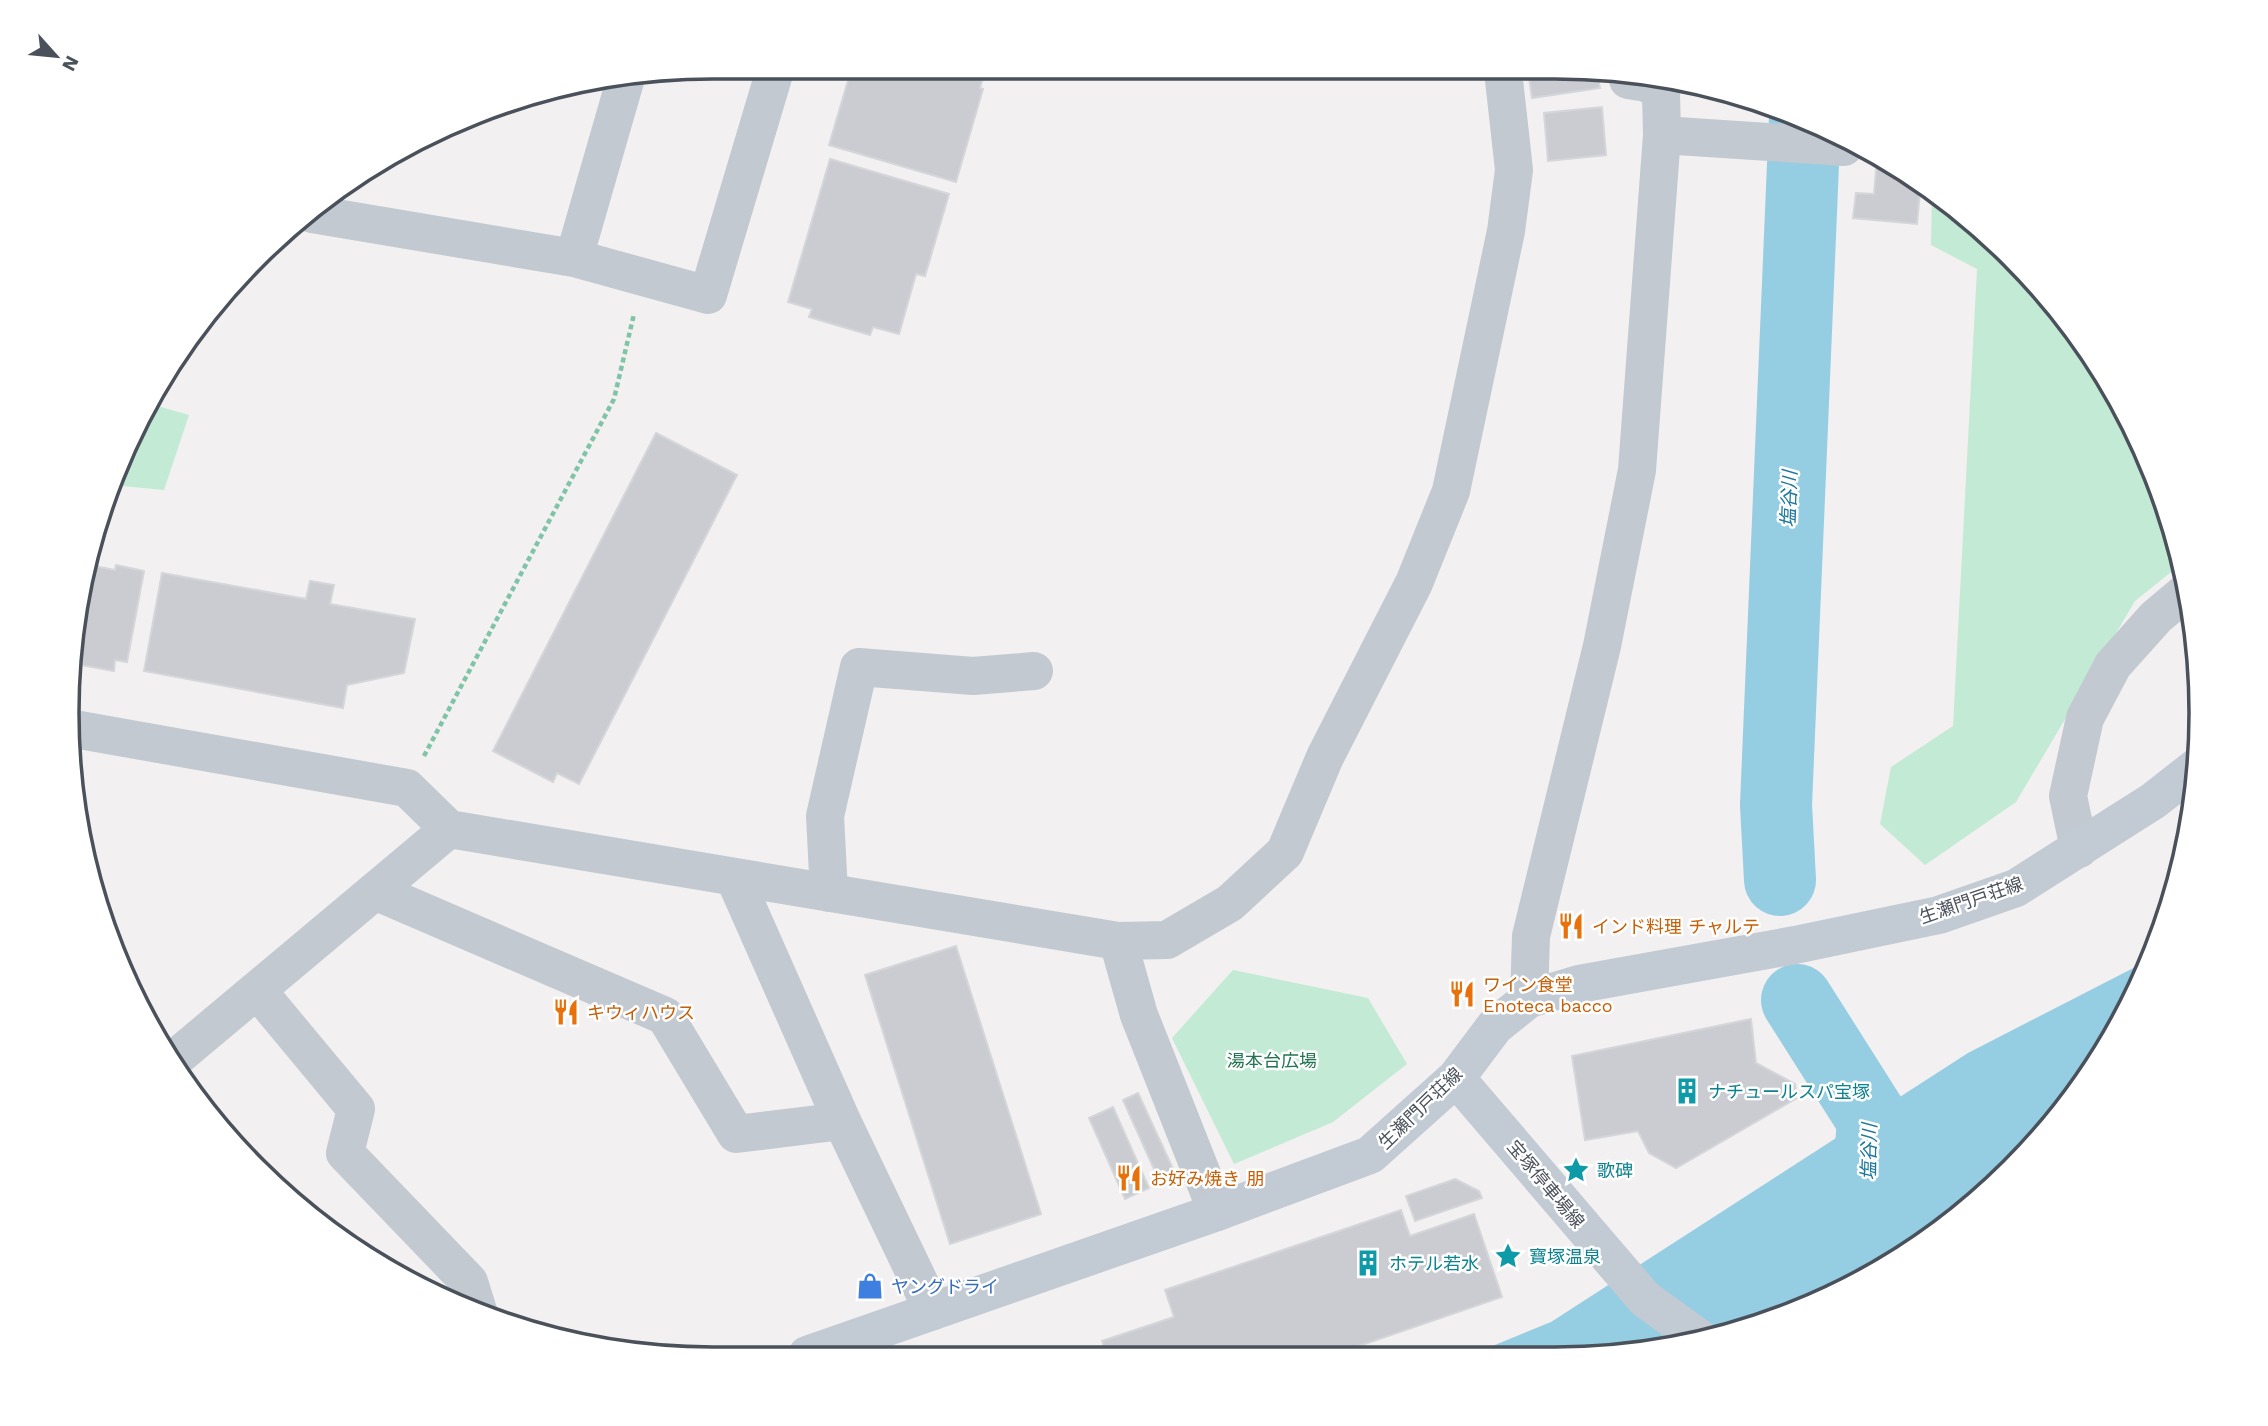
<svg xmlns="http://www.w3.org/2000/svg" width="2268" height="1426" viewBox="0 0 2268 1426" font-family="'Work Sans','Noto Sans JP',sans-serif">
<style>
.green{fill:#c3ead5}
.water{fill:#95cde2}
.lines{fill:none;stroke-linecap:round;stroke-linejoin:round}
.river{stroke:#95cde2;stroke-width:72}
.building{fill:#cbccd1;stroke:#d4d6da;stroke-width:2}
.path{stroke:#7fc4a7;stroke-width:4.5;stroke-dasharray:5 3.5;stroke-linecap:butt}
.minor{stroke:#c2c9d0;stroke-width:38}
.secondary{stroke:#c2cad4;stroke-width:38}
.labels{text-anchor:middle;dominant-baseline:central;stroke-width:5;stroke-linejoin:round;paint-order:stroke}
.street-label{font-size:18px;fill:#4a515b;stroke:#fff}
.food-label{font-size:18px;fill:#c56008;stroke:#fff;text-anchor:start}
.park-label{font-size:18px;fill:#227551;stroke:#fff}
.culture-label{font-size:18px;fill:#0d838f;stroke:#fff;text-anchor:start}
.shop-label{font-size:18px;fill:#366cbe;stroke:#fff;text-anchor:start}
.water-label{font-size:19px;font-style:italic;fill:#1d779b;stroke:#fff}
.rim{fill:none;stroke:#4a515b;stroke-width:3.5}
</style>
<rect width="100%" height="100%" fill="#f2f0f0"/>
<path class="green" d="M1932,191L1949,200L2041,287L2115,390L2167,506L2181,564L2135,601L2016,802L1925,865L1880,824L1891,767L1953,726L1977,269L1931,245Z
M154,405L189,415L164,490L112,485Z
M1233,970L1368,998L1407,1064L1333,1122L1234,1164L1172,1038Z"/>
<path class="water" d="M2149,960L2135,999L2068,1107L1981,1199L1878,1273L1723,1337L1598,1358H1463L1551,1322L1968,1053Z"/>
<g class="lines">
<path class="river" d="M1780,880L1776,805L1805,117
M1797,1000L1873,1120L1866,1214"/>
</g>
<path class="building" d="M852,67L986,68L980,88L983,89L956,182L829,145Z
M1528,71L1597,72L1600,88L1532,98Z
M1602,107L1606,155L1548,161L1544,113Z
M830,159L949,194L925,276L916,274L899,334L873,327L870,335L809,317L812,309L788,302Z
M1877,159L1913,180L1912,190L1920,191L1917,224L1853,218L1856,193L1874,194Z
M656,433L737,475L579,784L557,773L553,782L493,751Z
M89,565L115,570L116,565L144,571L127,662L115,660L114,671L70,663Z
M162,573L306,599L310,581L334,585L330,604L415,619L404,673L347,685L343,708L144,671Z
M956,946L1041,1214L950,1244L865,975Z
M1751,1019L1756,1063L1795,1084L1797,1098L1676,1168L1649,1153L1638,1131L1585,1140L1572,1056Z
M1138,1093L1174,1171L1158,1178L1123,1100Z
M1113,1107L1149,1188L1125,1199L1089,1118Z
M1455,1179L1479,1191L1482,1198L1415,1221L1406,1196Z
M1401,1210L1410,1236L1474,1214L1502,1297L1327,1357L1107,1356L1102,1341L1174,1317L1165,1290Z"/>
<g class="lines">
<path class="path" d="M424,756L614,399L634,314"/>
<path class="minor" d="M1662,135L1844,147
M312,214L574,258L708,295L776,67
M574,258L625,81
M74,729L407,788L449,829L1118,941L1167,940L1230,903L1285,852L1325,757L1414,583L1451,491L1506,231L1514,170L1503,71
M2079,849L2068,796L2085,718L2113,665L2156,617L2187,591
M734,877L842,1121L933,1311
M375,891L665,1016L736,1134L842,1121
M829,893L825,816L859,667L973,676L1034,671
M1118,941L1139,1015L1217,1212
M257,990L356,1109L345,1153L469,1282L479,1314
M1529,999L1531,936L1602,646L1637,470L1662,135L1661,92L1647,83L1628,80L1626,72
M171,1062L449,829"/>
<path class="secondary" d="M1456,1078L1645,1299L1703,1341
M807,1355L1217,1212L1370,1155L1456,1078L1495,1026L1529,999L1579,984L1795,945L1939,915L2016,888L2153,801L2199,765"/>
</g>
<defs>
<g id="restaurant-bare" transform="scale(2.1)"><path d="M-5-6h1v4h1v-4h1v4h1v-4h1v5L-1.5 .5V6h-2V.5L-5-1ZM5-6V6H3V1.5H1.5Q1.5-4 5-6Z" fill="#e8710a" stroke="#fff" stroke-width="2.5" paint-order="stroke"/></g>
<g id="building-bare" transform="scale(2.1)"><path d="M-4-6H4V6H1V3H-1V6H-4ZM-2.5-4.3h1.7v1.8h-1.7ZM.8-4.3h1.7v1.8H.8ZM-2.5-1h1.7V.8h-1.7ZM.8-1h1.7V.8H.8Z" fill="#0f9aa8" stroke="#fff" stroke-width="2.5" paint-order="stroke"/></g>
<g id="sight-bare" transform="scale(2.1)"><path d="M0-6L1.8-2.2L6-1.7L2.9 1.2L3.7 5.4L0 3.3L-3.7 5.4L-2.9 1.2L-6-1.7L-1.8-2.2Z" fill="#0f9aa8" stroke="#fff" stroke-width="2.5" paint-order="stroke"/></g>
<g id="shop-bare" transform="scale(2.1)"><path d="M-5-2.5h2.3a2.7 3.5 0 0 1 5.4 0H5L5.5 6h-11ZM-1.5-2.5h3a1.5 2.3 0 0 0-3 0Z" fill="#3f7fe0" stroke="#fff" stroke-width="2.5" paint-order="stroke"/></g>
</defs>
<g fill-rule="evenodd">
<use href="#restaurant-bare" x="1571" y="926"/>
<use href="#restaurant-bare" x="1462" y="994"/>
<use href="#restaurant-bare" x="566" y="1012"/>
<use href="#building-bare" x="1687" y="1091"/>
<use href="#sight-bare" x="1576" y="1170"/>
<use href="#restaurant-bare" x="1129" y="1178"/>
<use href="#sight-bare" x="1508" y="1256"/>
<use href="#building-bare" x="1368" y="1263"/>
<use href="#shop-bare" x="870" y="1286"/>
</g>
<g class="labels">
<g class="street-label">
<text transform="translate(1971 900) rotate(-19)">生瀬門戸荘線</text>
<text transform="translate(1420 1108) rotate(-44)">生瀬門戸荘線</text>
<text transform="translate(1546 1184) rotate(50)">宝塚停車場線</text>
</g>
<g class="food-label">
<text x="1592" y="926">インド料理 チャルテ</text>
<text x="1483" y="984">ワイン食堂<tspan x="1483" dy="21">Enoteca bacco</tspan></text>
<text x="587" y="1012">キウィハウス</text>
<text x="1150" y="1178">お好み焼き 朋</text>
</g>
<g class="park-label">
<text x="1272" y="1060">湯本台広場</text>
</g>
<g class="culture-label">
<text x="1708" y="1091">ナチュールスパ宝塚</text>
<text x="1597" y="1170">歌碑</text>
<text x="1529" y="1256">寶塚温泉</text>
<text x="1389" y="1263">ホテル若水</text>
</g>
<g class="shop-label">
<text x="891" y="1286">ヤングドライ</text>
</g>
<g class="water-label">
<text transform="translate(1789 499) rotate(-88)">塩谷川</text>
<text transform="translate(1869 1152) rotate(-89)">塩谷川</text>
</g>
</g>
<path d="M0 0H2268V1426H0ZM713 79H1555A634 634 0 0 1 2189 713V713A634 634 0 0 1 1555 1347H713A634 634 0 0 1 79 713V713A634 634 0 0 1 713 79Z" fill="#fff" fill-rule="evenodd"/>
<path class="rim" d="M713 79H1555A634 634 0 0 1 2189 713V713A634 634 0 0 1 1555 1347H713A634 634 0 0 1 79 713V713A634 634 0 0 1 713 79Z"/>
<g transform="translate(56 56) rotate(117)" stroke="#ffffff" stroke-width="5" paint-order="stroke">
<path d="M0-5L12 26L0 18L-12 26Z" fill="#4a515b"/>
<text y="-10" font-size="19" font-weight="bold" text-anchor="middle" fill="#4a515b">N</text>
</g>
</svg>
